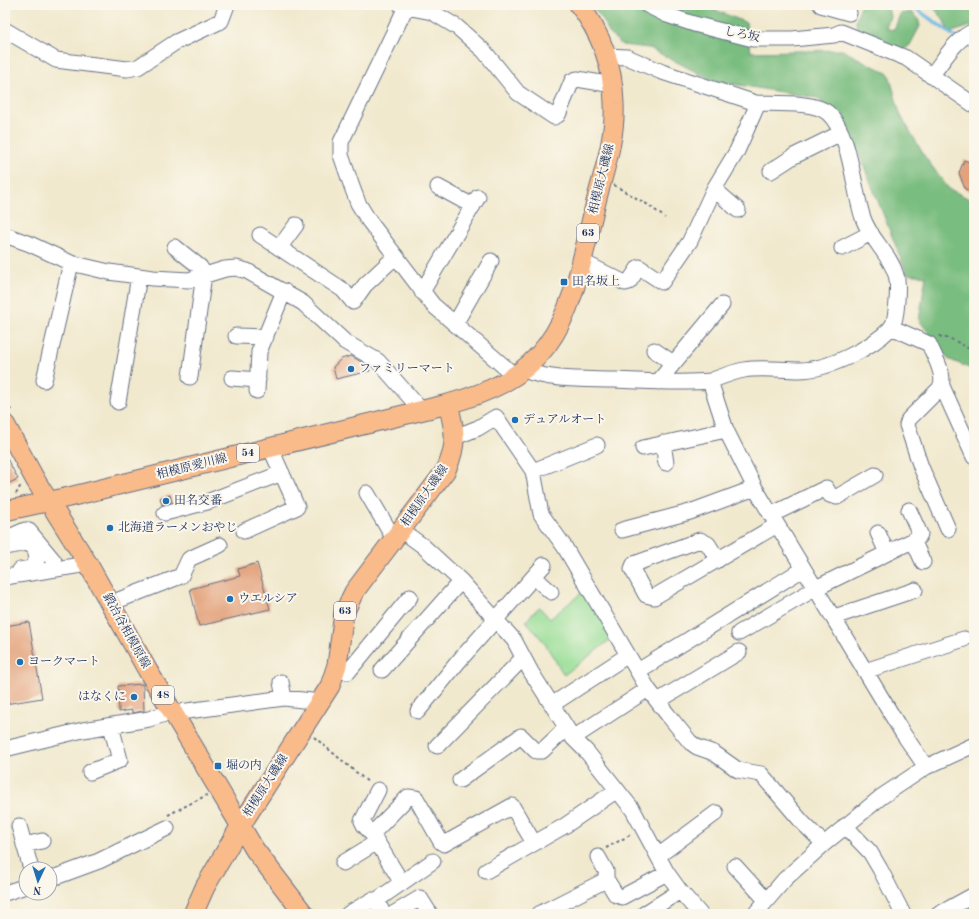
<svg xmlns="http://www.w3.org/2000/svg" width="979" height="919" viewBox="0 0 979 919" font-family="'Old Standard TT','Noto Serif JP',serif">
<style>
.green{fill:#99de97;stroke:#5a867a}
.forest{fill:#7abd80;stroke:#4a766f}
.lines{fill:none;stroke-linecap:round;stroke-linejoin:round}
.stream{stroke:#70b9e8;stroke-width:3.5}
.building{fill:#e3a27b}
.minor-casing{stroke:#667085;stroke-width:17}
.major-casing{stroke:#667085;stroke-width:21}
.path{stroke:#667085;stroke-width:2;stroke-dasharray:3 3;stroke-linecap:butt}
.minor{stroke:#fff;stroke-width:15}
.major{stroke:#fabb8b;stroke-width:19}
.poi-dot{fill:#1f6fb2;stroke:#fbf7ec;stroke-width:1.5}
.labels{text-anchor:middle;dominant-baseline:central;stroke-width:4;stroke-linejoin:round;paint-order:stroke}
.shield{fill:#fbf7ec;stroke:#5e6b89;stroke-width:1}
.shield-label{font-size:11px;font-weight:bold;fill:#1b2f5e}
.street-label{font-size:12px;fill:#1b2f5e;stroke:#fbf7ec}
.poi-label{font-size:12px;fill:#1b2f5e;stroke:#fbf7ec;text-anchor:start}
</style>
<rect width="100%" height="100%" fill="#fbf7ec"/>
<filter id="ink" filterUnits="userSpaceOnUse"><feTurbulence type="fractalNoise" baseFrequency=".025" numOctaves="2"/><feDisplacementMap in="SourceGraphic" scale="8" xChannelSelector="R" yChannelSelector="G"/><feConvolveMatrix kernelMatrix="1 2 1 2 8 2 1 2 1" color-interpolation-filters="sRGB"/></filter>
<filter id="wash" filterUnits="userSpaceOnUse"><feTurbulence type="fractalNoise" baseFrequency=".012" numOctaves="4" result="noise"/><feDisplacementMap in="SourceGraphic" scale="16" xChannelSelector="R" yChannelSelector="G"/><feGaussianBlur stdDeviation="0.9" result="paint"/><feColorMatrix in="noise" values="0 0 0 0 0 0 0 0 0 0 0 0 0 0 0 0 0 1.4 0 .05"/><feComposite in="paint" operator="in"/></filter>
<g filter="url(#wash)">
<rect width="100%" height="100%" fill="#f1e9ce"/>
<path class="green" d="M586,589L614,637L564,675L544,642L526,621L539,607L550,619Z"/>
<path class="forest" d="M591,5H703L747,23L751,52L842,50L889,74L900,114L925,157L949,189L974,201V372L967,367L948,359L919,320L926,276L907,274L856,146L818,98L714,81L649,48L622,45L609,33L603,20Z
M861,5H882L888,8L890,16L886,27L891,30L895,28L900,14L911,12L918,18L920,26L910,45L902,51L858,36L856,21Z
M932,5H974V25L949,33L944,21Z"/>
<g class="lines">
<path class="stream" d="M911,5L957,38
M964,43L974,50"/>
</g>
<g id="blocks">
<path class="building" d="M964,160L974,164V192L965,189L959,173Z
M351,356L368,366L370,371L336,379L333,367L341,359Z
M5,455L18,479L5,485Z
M170,495L172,502L162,505L160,498Z
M257,563L270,609L199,626L190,589L240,576L238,569Z
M29,622L42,698L5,704V626Z
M143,684L144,711L132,713V710L119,712L118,686Z"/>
</g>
</g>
<g filter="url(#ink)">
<use href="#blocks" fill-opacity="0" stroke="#667085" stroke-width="1"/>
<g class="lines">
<g class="minor-casing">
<path id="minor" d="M401,5L406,7L341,142V155L352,187L358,203L369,221L433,305L515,376
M647,5L667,15L694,24L753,39H792L834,35L841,32
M821,5L849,13
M406,7L432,12L457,27L484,51L518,93L554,117L558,115L572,81L577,79L613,85
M5,30L56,60L127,69L138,67L176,42L221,21L227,5
M841,32L906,58L974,105
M931,76C944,60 955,39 974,31
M771,171L794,156L841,133
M438,187L473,206
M714,189L738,210
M5,235L30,244L71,263L109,272L153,278L189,280L225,269L236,268L247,271L303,303L345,342L378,361L422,411
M260,235L343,290L353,302L365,285L396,256
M175,247L200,267L204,274L190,377
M279,248L296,225
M842,248L871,233
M581,261L625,283L629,282L639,267L662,282L690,241L714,189L737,151L756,108V103L662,72L627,57L607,56
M422,292L478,197
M455,324L491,261
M891,327L929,344C934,356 948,378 939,389L909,419L907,425L921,467L948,529
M236,336L266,337
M654,350L673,363
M524,370C552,381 584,379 615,380C646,381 678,384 710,381L726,430L755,488L902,732L926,767
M232,378L258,380
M44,380L71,263
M710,381C721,377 733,372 744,370C761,367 781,370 799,370C828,370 870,349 891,328C897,322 899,284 896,275C890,254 870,239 863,218C853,189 851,134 828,113C814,101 774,104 756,103
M658,382L722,305
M942,386L974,457
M257,391L259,352L284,291
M118,402L139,276
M455,437L478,428L496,417L533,471L541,514L564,546L648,689L668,715L690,742L697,747L714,753L738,770L761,774L802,822L824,844
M663,443L666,463
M643,448L726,430
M533,471L597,445
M367,493L390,532L396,537
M165,513L207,502L282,473
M771,515L826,488L830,495L837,497L875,475
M401,530L423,546L461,581L514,640L531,672L573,738L587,752L633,810L667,873L680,891L700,914
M622,530L690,512L755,488
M244,531L297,507L270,447
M878,533L887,553
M5,539L25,530L29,531L54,561
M913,540L923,562
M5,547L27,543L35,548L37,560L31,568L20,570
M718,560L708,544L700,540L634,564L632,569L646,595L654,597L777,525
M5,577L88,564
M534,577L551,592
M111,603L181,576L189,559L220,545
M834,617L915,590
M739,633L816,588L918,538L920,534L909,510
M336,670L348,672L410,597
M382,670L461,581
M638,671L803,569
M865,671L964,639
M281,682L284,698
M658,701L739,652
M553,704L628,655
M418,711L458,662L544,565
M573,738L648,689
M437,746L523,658
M5,749L83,730L149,719L165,714L284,698L321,702
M90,772L120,760L111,726
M460,780L521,736L536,751H542L562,732L568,730
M19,826L31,869
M845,826L870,852L880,869L903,914
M372,834L364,825L362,821L378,790
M24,845L42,841
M658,856L716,813
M598,857L606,871V881
M343,863L377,842
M735,866L766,900
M486,871L566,825L617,790
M50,879L99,861L167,828
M402,883L372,834L408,797L416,798L441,842L444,844L512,806L534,843
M5,893L26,886
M348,914L372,900H377
M383,914L377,900L433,861
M393,914L420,898L430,914
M539,914L602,882H608L616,895L622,897L667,873
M644,914L680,891
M755,914L785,879L824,844L881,797L926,767L974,745
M939,914L974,895"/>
</g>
<g class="major-casing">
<path id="major" d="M5,424L36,481L88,564L148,671L255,850L304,914
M5,511L69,497L448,404C487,393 522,379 547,345C576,306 583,253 595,206C603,173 616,138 614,103C613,67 601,33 579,5
M193,914L205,887L241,825L330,686L337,665L344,613L354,592L446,470C458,444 455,430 448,404"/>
</g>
<path class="path" d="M614,185L650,206L665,218
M939,336L954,340L974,352
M5,398L11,410
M16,494L21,485
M314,737L369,783
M168,815L207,795
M606,848L632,834"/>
<use href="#minor" class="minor"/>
<use href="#major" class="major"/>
</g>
</g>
<g class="poi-dot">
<rect x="560" y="278" width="8" height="8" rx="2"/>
<circle cx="351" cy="369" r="4"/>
<circle cx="515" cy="420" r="4"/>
<circle cx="166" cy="501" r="4"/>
<circle cx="110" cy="528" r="4"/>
<circle cx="230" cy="599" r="4"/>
<circle cx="20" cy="662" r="4"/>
<circle cx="134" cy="697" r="4"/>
<rect x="214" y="762" width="8" height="8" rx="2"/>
</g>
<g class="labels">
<g class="shield">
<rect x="577" y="224" width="22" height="18" rx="3"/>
<rect x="237" y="444" width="22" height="18" rx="3"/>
<rect x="334" y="602" width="22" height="18" rx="3"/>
<rect x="152" y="686" width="22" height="18" rx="3"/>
</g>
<g class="shield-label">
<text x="588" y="233">63</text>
<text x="248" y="453">54</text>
<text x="345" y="611">63</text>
<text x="163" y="695">48</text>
</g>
<g class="street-label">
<text transform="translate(742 35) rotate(11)">しろ坂</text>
<text transform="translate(602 179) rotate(-76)">相模原大磯線</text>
<text transform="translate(192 467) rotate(-14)">相模原愛川線</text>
<text transform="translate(425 496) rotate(-55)">相模原大磯線</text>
<text transform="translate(126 631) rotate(61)">鍛冶谷相模原線</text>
<text transform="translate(266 786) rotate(-57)">相模原大磯線</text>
</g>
<g class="poi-label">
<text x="572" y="282">田名坂上</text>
<text x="359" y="369">ファミリーマート</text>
<text x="523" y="420">デュアルオート</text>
<text x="174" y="501">田名交番</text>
<text x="118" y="528">北海道ラーメンおやじ</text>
<text x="238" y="599">ウエルシア</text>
<text x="28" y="662">ヨークマート</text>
<text x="126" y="697" text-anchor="end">はなくに</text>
<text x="226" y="766">堀の内</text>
</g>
</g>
<rect width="979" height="919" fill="none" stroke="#fbf7ec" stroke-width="20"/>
<g transform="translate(38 881) rotate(184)"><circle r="19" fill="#fbf7ec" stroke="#a1a7b3"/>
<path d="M0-3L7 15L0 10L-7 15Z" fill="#1f6fb2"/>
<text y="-6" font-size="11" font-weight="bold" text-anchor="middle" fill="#1b2f5e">N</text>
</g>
</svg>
